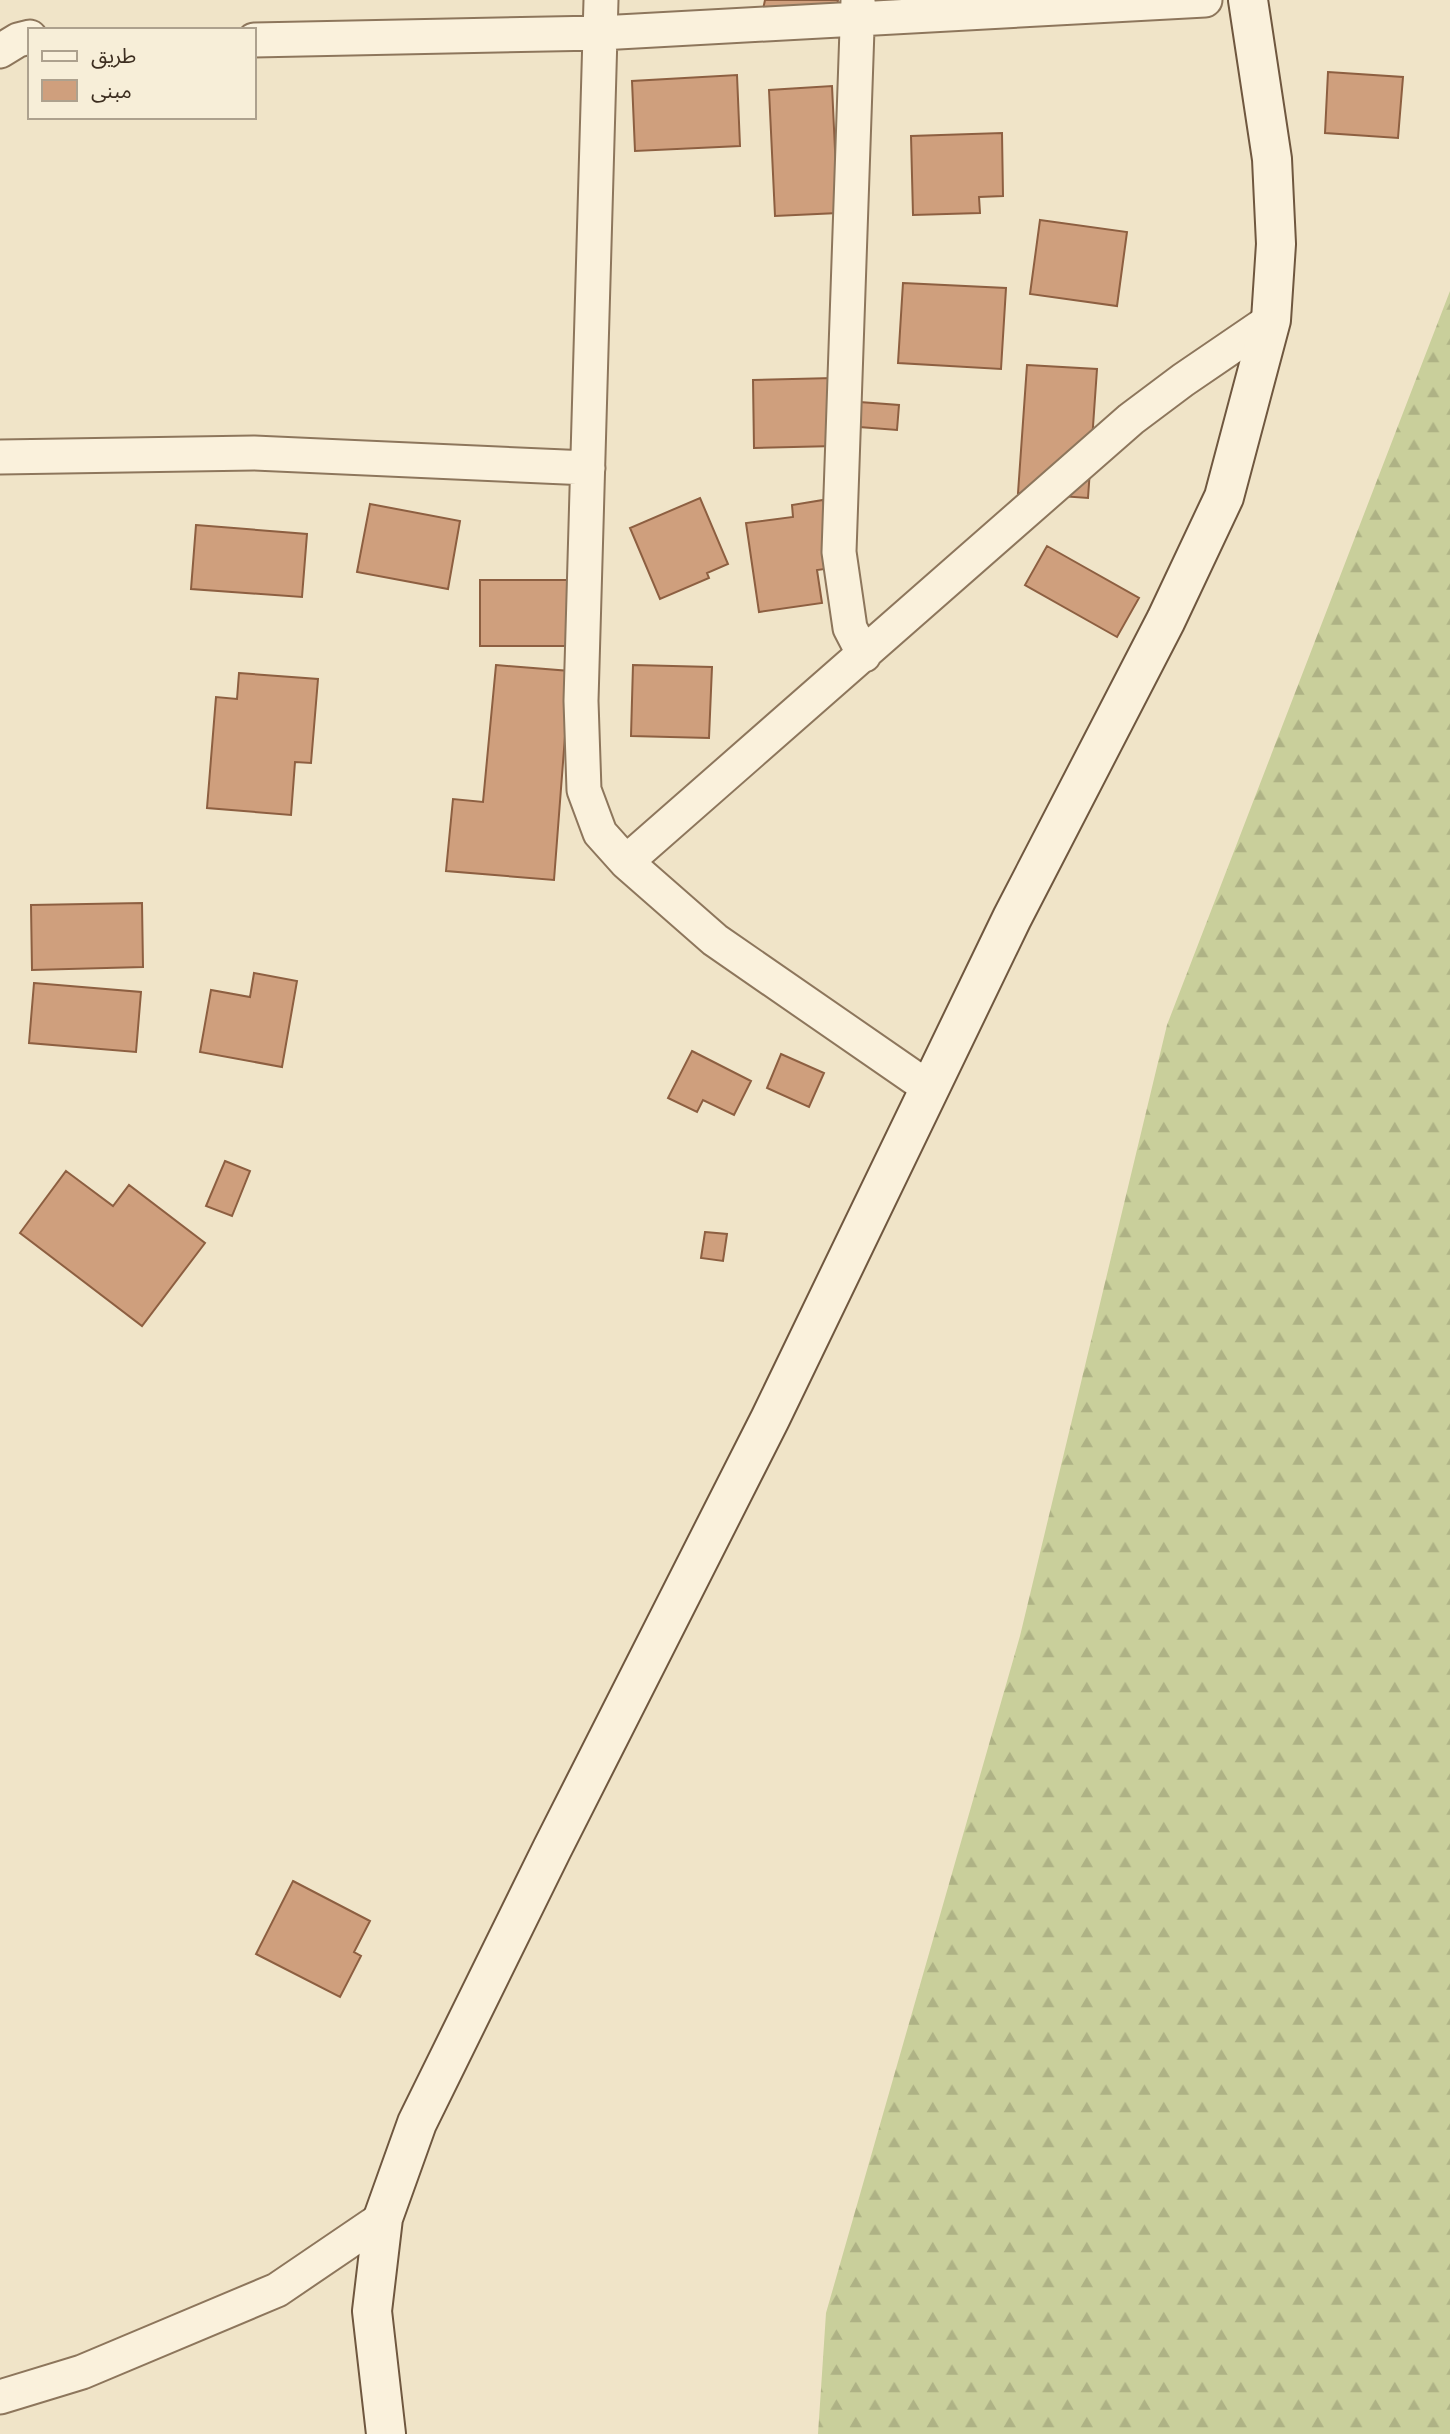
<svg xmlns="http://www.w3.org/2000/svg" width="1450" height="2434" viewBox="0 0 1450 2434" font-family="'Playfair Display','Noto Sans Arabic',serif">
<style>
.forest{fill:url(#forest-firs)}
.building{fill:#cf9f7d;stroke:#8d5f41;stroke-width:2}
.lines{fill:none;stroke-linecap:round;stroke-linejoin:round}
.minor-casing{stroke:#8d765c;stroke-width:37}
.secondary-casing{stroke:#6f573f;stroke-width:42}
.minor{stroke:#faf1dc;stroke-width:33}
.secondary{stroke:#faf1dc;stroke-width:38}
</style>
<defs>
<pattern id="forest-firs" width="22" height="20" patternUnits="userSpaceOnUse" patternTransform="scale(1.75)"><rect width="22" height="20" fill="#c9cf9b"/><path d="M5 1l3.5 6h-7zM16 11l3.5 6h-7z" fill="#aeb285"/></pattern>
</defs>
<rect width="100%" height="100%" fill="#f0e4c8"/>
<path class="forest" d="M1450,291V2434H818L826,2313L1020,1636L1167,1025Z"/>
<path class="building" d="M765,0H838L832,33L761,19Z
M1328,72L1403,77L1398,138L1325,133Z
M737,75L740,146L635,151L632,81Z
M832,86L838,213L775,216L769,90Z
M1002,133L1003,196L979,197L980,213L913,215L911,136Z
M1040,220L1127,232L1117,306L1030,294Z
M903,283L1006,288L1001,369L898,363Z
M1027,365L1097,369L1088,498L1018,493Z
M833,378L835,446L754,448L753,380Z
M846,401L899,405L897,430L834,425Z
M700,498L728,564L707,573L709,578L660,599L630,528Z
M823,500L832,568L817,570L822,603L759,612L746,523L793,517L792,505Z
M370,504L460,521L448,589L357,572Z
M196,525L307,534L302,597L191,589Z
M1047,546L1139,598L1117,637L1025,585Z
M480,580H567V646H480Z
M496,665L570,671L554,880L446,871L453,799L483,802Z
M633,665L712,667L709,738L631,736Z
M239,673L318,679L311,763L295,762L291,815L207,808L216,697L237,699Z
M142,903L143,967L32,970L31,905Z
M254,973L297,981L282,1067L200,1052L211,990L250,997Z
M34,983L141,992L136,1052L29,1043Z
M692,1051L751,1081L734,1115L703,1100L697,1112L668,1098Z
M781,1054L824,1073L809,1107L767,1088Z
M225,1161L250,1171L232,1216L206,1206Z
M66,1171L113,1206L129,1185L205,1243L142,1326L20,1233Z
M705,1232L727,1234L723,1261L701,1258Z
M293,1881L370,1921L354,1952L361,1956L340,1997L256,1954Z"/>
<g class="lines">
<g class="minor-casing">
<path id="minor" d="M601,0L581,701L584,790L600,833L626,862L715,940L929,1088
M858,0L839,552L850,628L864,655
M254,40L600,33L1205,0
M0,51L18,40L30,37
M0,457L254,453L588,468
M626,862L1131,419L1183,380L1271,320
M0,2397L82,2372L277,2290L383,2218"/>
</g>
<g class="secondary-casing">
<path id="secondary" d="M386,2434L372,2311L383,2218L417,2123L552,1849L770,1419L1012,918L1166,620L1224,497L1271,320L1276,244L1272,159L1248,0"/>
</g>
<use href="#minor" class="minor"/>
<use href="#secondary" class="secondary"/>
</g>
<rect x="28" y="28" width="228" height="91" fill="#f7eed8" stroke="#ada18e" stroke-width="2"/>
<rect x="42" y="51" width="35" height="10" fill="#faf1dc" stroke="#ada18e" stroke-width="2"/>
<text x="91" y="63" font-size="21" fill="#3d2e20">طريق</text>
<rect x="42" y="80" width="35" height="21" fill="#cf9f7d" stroke="#ada18e" stroke-width="2"/>
<text x="91" y="98" font-size="21" fill="#3d2e20">مبنى</text>
</svg>
